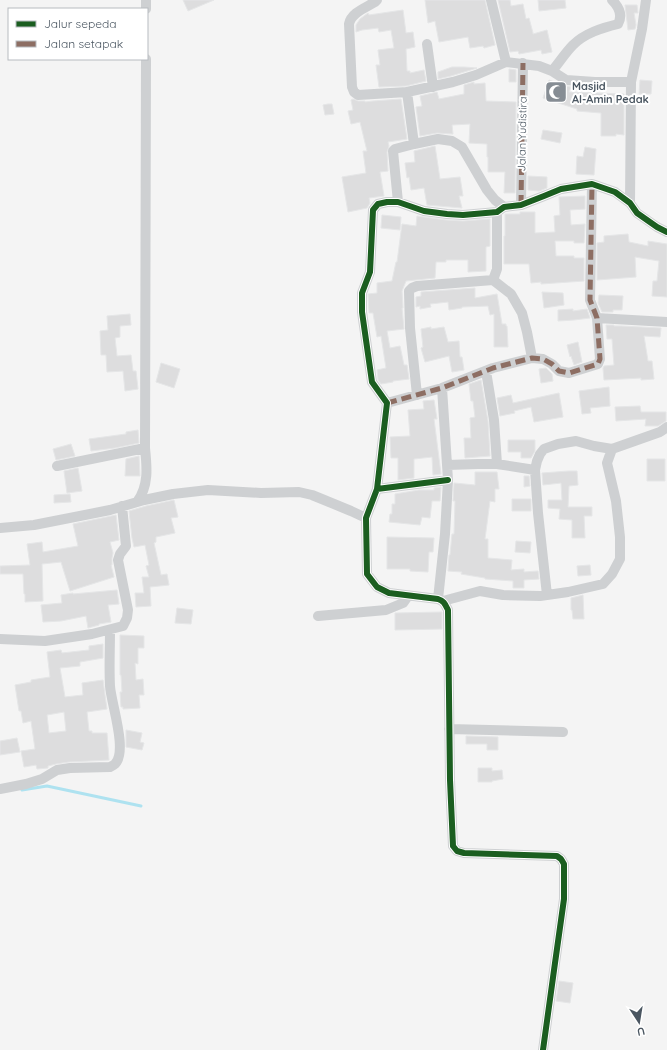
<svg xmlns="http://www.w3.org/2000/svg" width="667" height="1050" viewBox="0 0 667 1050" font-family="Quicksand,sans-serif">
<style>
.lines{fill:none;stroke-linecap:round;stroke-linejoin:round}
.stream{stroke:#aee2f0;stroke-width:3}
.building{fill:#ddddde;stroke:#e5e6e7;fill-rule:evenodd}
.minor{stroke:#ced0d2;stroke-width:10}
.quiet{stroke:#8d6e63;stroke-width:5;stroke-dasharray:10 5;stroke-linecap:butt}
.cycleway-casing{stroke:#fff;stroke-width:8}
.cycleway{stroke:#1b5e20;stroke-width:6}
.labels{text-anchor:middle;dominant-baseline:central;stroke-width:4;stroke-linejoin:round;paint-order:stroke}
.poi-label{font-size:11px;font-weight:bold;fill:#4a5661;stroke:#fff;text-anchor:start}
.street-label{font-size:11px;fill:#4a5661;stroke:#fff}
</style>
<rect width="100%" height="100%" fill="#f4f4f4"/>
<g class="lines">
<path class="stream" d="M22,790L47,786L141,806"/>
</g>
<path class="building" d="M183,0H214L188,11Z
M425,0H485L495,45L484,48L483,46L470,48L468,37L439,42L435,21L428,23Z
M498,0H510L511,6L523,4L526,19L529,18L533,33V34L547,30L552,52L542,54L541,50L519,54L518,51L510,52Z
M538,0H565L566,8L539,11Z
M625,5H637L638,13H634L636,25L635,29L628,30Z
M403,10L406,33L413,32L415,47L406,49L407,71H410V73L424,70L426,81L406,86L379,87L376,65H380L378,50L394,48L391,30L379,32L378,28L362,30L356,32V25L360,19L368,13L369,15Z
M452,67H464L477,68L451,76L438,79V72Z
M509,69L516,70V82H509Z
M549,80L565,86L571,87L569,92L624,94V135L616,134V136H601V113L577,111V109L543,98Z
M640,80L652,81L651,94H639Z
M474,82V84L485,83L486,101L516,102L515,193H504L505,172H488V157H487V144L469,143L470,124L452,125L453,134L437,133L420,136L416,107L422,106L420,96L437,92L439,99L464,94V85Z
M353,99L358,101H365V102L373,101L401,99L407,139L388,142L389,146L387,152L388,171L380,172L384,196L369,198L370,203L367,208L348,212L342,177L366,173L363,151H367L360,122L351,124L348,111L353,110L351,100Z
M328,104H332L334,114L325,115L323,105Z
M543,130L562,133L560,143L541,139Z
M435,146L440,179L460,177L463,196H459L462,208L427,205L424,188L411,190L409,177L407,178L405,163L415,162L414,151Z
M585,147L596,149L594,175L576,174L577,156L583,157Z
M528,176L547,177V188L539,191L528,190Z
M585,196V209L570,210L571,225L585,224L584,243H574V241H555L556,256H574V258H584V281L541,284V282L531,283L529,264H504V236H505V214H520V212H535V233L555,232L554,216L560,215L559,197Z
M382,215L401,217L400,230L381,228Z
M417,216L446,220L463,221L490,219V246L486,247V271L468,272V260H446V262H436L435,278L406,281L402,291L403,308H402L404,329L387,331L390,348L400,346L404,365H407L409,379L393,381V382L381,384L378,380L377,370L386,368L381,336L377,337L373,313H369L368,294L377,293V283L392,281L396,262H397L402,224L416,226Z
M628,234L629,242L648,246V241L667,244V297L652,296L653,281H657L659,261L635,257L636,277L597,280V243L604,242V236Z
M475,288V298L497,294L502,324H506V326H507L508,347H494V314L490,315L488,306L462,307V308L449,310L448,302L430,304L431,307L420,309V306L416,307V297L421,296V292Z
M542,292L563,293L564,305L544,308Z
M599,295L623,296L622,310H613V312H602L598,303Z
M573,309V311L587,309L590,318L574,320L558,321V310Z
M130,314L131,325L120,326V337L115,338L117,356L131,355L133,371H136L138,389L125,391L123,371L107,372L106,355H101L100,331L108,330L107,316Z
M606,325H614V326H621L661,328L660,337L644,336L648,361H652L654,379L641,380V378L604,380L603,368L604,366L614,365L612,339H607Z
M431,327V329L444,327L448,342L459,341L460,357H462L464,370L452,372L449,356L425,362L421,348L423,347L421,329Z
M578,342L582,362L574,365L571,356L570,357L567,345Z
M161,363L180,369L174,388L156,382Z
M546,368L552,374L553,381L541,383L539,369Z
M481,380L488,421L490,456L465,458L464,438H471L470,418L475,417L473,401H471L469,384Z
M609,387L610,406L590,408L591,413L582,414L579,391Z
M559,393L563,417L534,422L531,407L514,411L515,413L500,416L497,398L511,395L513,403Z
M434,400L437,419H434L441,474L433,475L432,457L414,459V478L398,480V458H391L390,437L410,436L408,410L424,409L423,401Z
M640,406L641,412H666V421L658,426H645L646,419L616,421L615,407Z
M138,430L139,443L115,448L91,451L89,439L126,434V432Z
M508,440H535V451L531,458H521V452H508Z
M71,444L75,456L56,460L53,449Z
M139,456L140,476H125L126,459Z
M647,459H665V481H647Z
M78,468L82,491L67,493L64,471Z
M569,471H577L578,485L569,486L568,507H592V516H584L585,538H572V520L559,519L560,509L548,508V500H562L561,483L543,485L542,473Z
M475,472H497L499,489H495V502L490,501L485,539H488V558L512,560L511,570L524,569V572L538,571L539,579L524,580V588H513V581L485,579V578L461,574L462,572L448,571L449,555H450L452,534H454L455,501H453L454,483L475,485Z
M524,476H529L530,486L524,487Z
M441,487L440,501H432L430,518L422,517L420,525L389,522L390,514H392V504H395V494L419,490H434V488Z
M70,494L71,502L54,503V495Z
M512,499H531V511H512Z
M174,500L178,517L171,518L175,533L156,537V542L154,543L161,575L167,574L169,585L150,587L151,606L136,607L135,593H144L142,577H149L146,566L149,565L145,545L134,547L132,538L129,511L146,506Z
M116,515L119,540L110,542L113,553L112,558V565H111L114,577L70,591L61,562L42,564L43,601L25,602V594H24L23,574H0V566L30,565L27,544L42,542L43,552L78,546L73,524Z
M387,537L434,538L433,552H429L428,572L410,571V569H387Z
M516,541L531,542L530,553L515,552Z
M590,565L591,575L578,576L577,566Z
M117,590L119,604L108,605L111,622L99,624V625L88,628L86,616L61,621L43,622L41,605L62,603L61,595L73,593V594Z
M583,595L584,619H573L572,610H571V598Z
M177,608L193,610L191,624L175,623Z
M442,612V629L395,630V613H396Z
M120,635L144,636V648H138V664L135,663L136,680L143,679L144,695H139L140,708L123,709V707H121L120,692H122L121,675H120Z
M103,644V658L80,662V666L60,668L65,697L83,695L82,683L103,680L105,695L107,709L87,712L89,731H92V733H107L109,760L69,762L56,764L48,766V768L37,769L36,765L24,767L21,751L35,749L31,721L23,723L21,711H19L15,685L31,682V680L50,677L47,652L61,650L62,653L89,650V646ZM64,712L66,731L49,733L47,715Z
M126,730L142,733L140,742L144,743L142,750L126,747Z
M466,736L498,737V750H487V744H466Z
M17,738L20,752L0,755V741Z
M478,768H492V771L502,770L503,779L492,781V782H478Z
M559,981L573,983L570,1003L556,1001Z"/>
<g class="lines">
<path class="minor" d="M146,0V9
M377,0L375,2C365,8 351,13 349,24L352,87L354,92L358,95L407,92
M491,0L506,62
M427,44L433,87
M552,71L566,80L595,82H631
M414,144L438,139L452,141L462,147L487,190L495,200L504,207
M398,202L393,151L395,149L414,144L407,92L453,82L476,75L506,62L539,66L552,71C559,63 565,53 573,45C585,33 602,28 618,24C623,15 619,7 612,0
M630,203L631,82L642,29L646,0
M521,205L523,63
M497,212V269L493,280L511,294L522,313L527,332L532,358
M597,318L667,322
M486,371L494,420L497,464
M417,395L410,328L409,291L412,288L417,286L493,280
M387,403L442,388L493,368L532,358L543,359L552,364L559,371L569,373L598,364L600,359L597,318L590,300L592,184
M447,465L478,464H497L535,470
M57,466L145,448
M448,480L377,489L366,518L367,574L377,587L389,593L438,599C444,601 445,604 448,610L450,780L453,846L457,851L464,853L557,856L561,859L564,864V899L555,963L543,1050
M377,489L387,403L372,382L362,312V293L370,272L373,210L378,204L387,202H398L424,211L447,214L463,215L497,212L504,207L521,205L544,196L561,189L592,184L615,192L630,203L637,213L657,227L667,232
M137,502C149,486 147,467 145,448L146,59
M0,528L34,525L110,510L144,500L173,494L208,490L261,493L299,492L312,495L351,511L366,518
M547,595L538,513L535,470L537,461L540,454L544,449L558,444L576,441L594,446L612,449L660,432L667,427
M438,599L445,534L448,480L442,388
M443,601L480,591L503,595L540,596L568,592L603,584L612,574L620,559V537L616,501L607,463L612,449
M318,616L386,610L403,603L408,596
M0,639L45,641L92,634L123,626L127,618L128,610L118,560L120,554L126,546L122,506
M449,729L563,732
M0,789L26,784L42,779L57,770L70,768L110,767C112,766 114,765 115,764C128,751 111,703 110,686C109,667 110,649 110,630"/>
<path class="quiet" d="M521,205L523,63
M387,403L442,388L493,368L532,358L543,359L552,364L559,371L569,373L598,364L600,359L597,318L590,300L592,184"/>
<g class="cycleway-casing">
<path id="cycleway" d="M448,480L377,489L366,518L367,574L377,587L389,593L438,599C444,601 445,604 448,610L450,780L453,846L457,851L464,853L557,856L561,859L564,864V899L555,963L543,1050
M377,489L387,403L372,382L362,312V293L370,272L373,210L378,204L387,202H398L424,211L447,214L463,215L497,212L504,207L521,205L544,196L561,189L592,184L615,192L630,203L637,213L657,227L667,232"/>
</g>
<use href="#cycleway" class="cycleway"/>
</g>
<defs>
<g id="mosque-square" transform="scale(1.15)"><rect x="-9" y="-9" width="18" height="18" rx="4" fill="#868d94" stroke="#fff"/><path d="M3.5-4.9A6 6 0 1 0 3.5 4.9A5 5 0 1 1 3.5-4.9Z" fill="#fff"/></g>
</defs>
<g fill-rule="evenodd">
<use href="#mosque-square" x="556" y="92"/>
</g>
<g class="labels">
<g class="poi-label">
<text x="572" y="86">Masjid<tspan x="572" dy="13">Al-Amin Pedak</tspan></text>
</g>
<g class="street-label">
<text transform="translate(522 134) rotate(-89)">Jalan Yudistira</text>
</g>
</g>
<rect x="8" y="8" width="140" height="52" fill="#ffffff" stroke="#b7bbc0"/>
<rect x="16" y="21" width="20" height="6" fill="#1b5e20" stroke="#b7bbc0"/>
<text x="44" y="28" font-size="12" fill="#4a5661">Jalur sepeda</text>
<rect x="16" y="41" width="20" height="6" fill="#8d6e63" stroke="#b7bbc0"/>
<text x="44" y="48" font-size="12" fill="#4a5661">Jalan setapak</text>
<g transform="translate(639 1022) rotate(168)" stroke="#ffffff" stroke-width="3" paint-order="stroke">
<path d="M0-3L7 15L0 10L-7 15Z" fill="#4a5661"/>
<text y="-6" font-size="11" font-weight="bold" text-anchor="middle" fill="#4a5661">U</text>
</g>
</svg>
